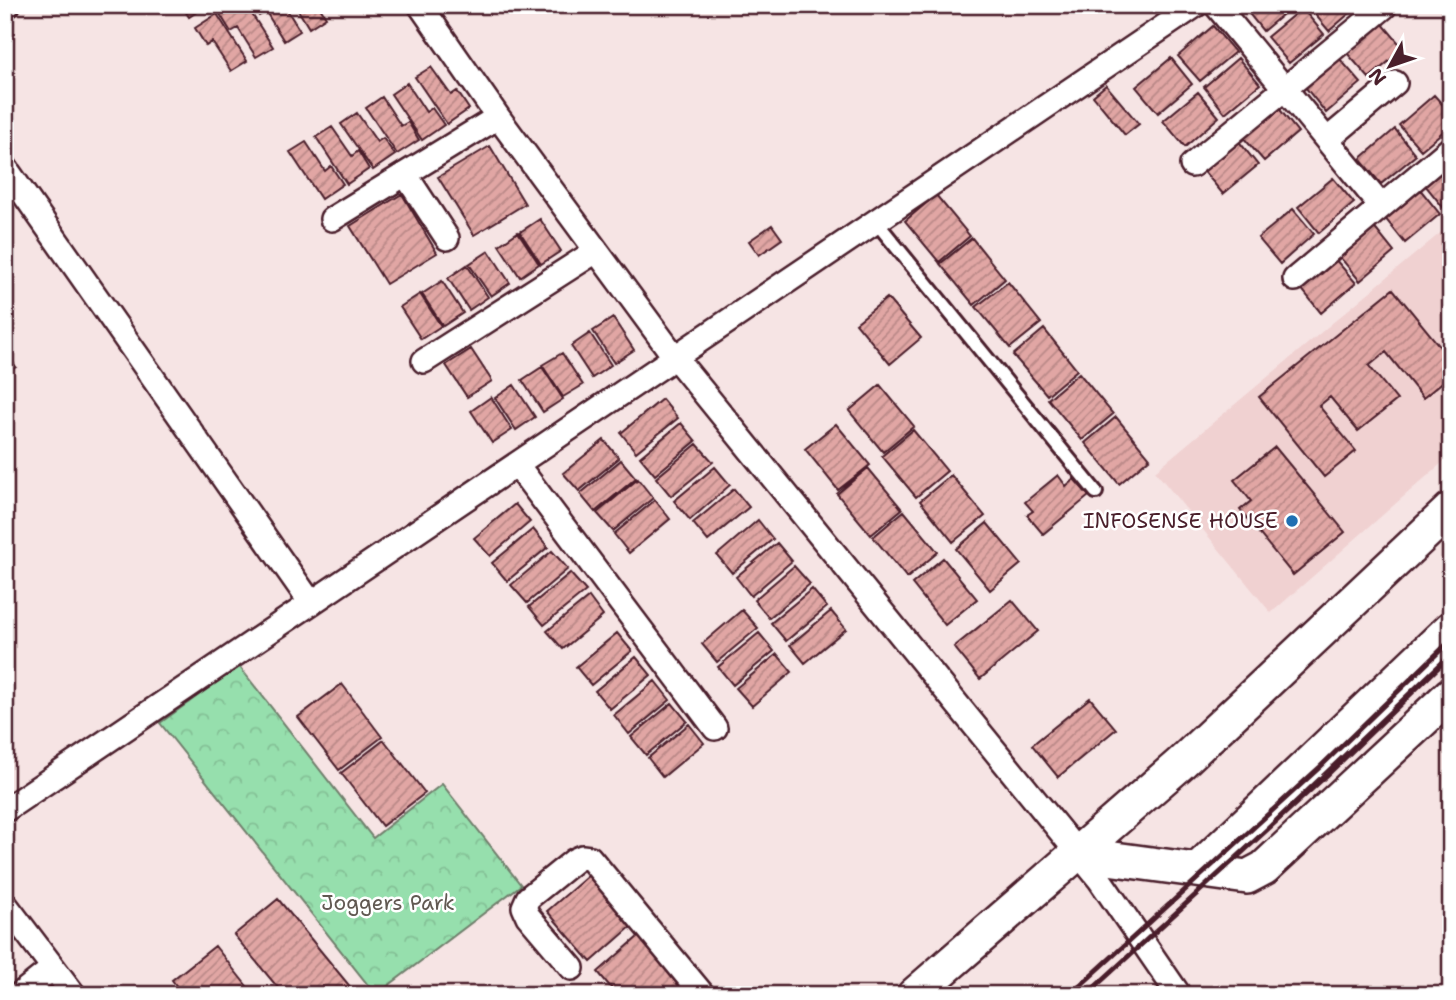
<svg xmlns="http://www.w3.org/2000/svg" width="1456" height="1000" viewBox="0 0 1456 1000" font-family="'Shantell Sans',sans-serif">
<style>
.built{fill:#f0d1d1}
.park{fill:url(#park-crowns);stroke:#707f6c;stroke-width:2}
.building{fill:url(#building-hatch);stroke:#4a1f2b;stroke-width:2}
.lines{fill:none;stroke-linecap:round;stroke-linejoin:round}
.lane-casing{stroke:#4a1f2b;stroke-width:18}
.street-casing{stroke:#4a1f2b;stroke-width:28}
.secondary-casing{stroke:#4a1f2b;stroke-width:38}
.lane{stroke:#fff;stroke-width:12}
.street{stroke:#fff;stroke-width:23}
.secondary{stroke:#fff;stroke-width:33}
.rail{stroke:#4a1f2b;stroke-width:5}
.poi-dot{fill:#1f6fb2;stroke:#fff;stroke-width:2.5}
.labels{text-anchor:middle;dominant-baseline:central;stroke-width:5;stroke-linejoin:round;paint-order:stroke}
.poi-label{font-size:21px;fill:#4a1f2b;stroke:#fff;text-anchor:end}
.park-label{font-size:21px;fill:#615952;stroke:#fff}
</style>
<defs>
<pattern id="park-crowns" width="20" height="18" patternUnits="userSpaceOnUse" patternTransform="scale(1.75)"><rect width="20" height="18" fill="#96dfad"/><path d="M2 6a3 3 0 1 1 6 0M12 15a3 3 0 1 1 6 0" fill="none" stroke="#83bf95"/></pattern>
<pattern id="building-hatch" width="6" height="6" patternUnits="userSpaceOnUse" patternTransform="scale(1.75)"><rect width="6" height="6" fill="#e1a6a4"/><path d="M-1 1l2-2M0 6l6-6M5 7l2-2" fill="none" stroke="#b88786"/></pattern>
</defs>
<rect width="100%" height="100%" fill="#f6e4e4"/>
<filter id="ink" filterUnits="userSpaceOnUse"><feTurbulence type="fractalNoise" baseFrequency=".0143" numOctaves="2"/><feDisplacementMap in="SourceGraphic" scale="14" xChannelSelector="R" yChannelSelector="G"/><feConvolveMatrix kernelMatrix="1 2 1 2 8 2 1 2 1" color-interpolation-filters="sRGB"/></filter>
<g filter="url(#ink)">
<path class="built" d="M1451,224V455L1271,613L1155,471Z"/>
<path class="park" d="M239,666L373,838L442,784L521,885L376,995L160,723Z"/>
<path class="building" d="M181,5H207L189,17Z
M234,5H246L273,47L256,57L238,28L231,32L220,14Z
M253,5H284L300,31L284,41L266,12L259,16Z
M295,5H318L326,17L309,28Z
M1242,5H1294L1263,31Z
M1307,5H1359L1329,31Z
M1302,8L1324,34L1289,63L1267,37Z
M217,14L247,61L231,71L212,42L206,46L195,28Z
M1382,23L1404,49L1369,78L1347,53Z
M1213,26L1235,52L1200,81L1178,56Z
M1171,58L1192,84L1158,113L1136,87Z
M1238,58L1260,84L1225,113L1204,87Z
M1339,58L1361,83L1326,113L1305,87Z
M431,67L451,95L457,91L469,109L447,124L415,77Z
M407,83L426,112L432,108L444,125L422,140L391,94Z
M1106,85L1139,124L1125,135L1093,96Z
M1198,92L1219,117L1185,147L1163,121Z
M1434,95L1451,114V125L1421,150L1399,125Z
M382,97L401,126L408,122L419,140L397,154L366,108Z
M1277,106L1298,132L1264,161L1242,136Z
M357,113L377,142L383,138L395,155L373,170L341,124Z
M332,127L352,156L358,151L369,169L347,184L316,137Z
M1395,129L1416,155L1381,184L1360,159Z
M1237,139L1258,165L1223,194L1202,169Z
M306,142L325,171L331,166L343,184L321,199L290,152Z
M490,146L525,204L474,235L438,177Z
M1451,164V207L1446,211L1425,185Z
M1333,178L1354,203L1319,233L1298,207Z
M1419,188L1440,214L1405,243L1384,217Z
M402,194L437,253L386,284L350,226Z
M936,195L970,236L939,262L905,221Z
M1293,209L1314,234L1280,264L1258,238Z
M540,219L561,251L541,264L520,232Z
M772,225L782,239L759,255L749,241Z
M1373,226L1394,252L1360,281L1338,255Z
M518,232L539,264L520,277L499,245Z
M972,238L1005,279L974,305L940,264Z
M489,251L510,283L491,296L469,264Z
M1334,258L1356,283L1321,313L1300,287Z
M467,265L488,297L469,310L448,278Z
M442,281L463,313L443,326L422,294Z
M1008,282L1041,323L1010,348L976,307Z
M1393,289L1451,360V375L1423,398L1386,352L1369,366L1397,400L1358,431L1330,397L1319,406L1356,451L1324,477L1259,397Z
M420,294L441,326L421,339L400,307Z
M887,298L921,338L890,364L856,323Z
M613,318L634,350L614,363L593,331Z
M1044,329L1077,370L1047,395L1013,355Z
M590,333L611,365L592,378L571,346Z
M471,349L492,381L467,397L446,365Z
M5,350L16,367L5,374Z
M562,353L583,385L563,397L542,365Z
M542,367L563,399L543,412L522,380Z
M1079,373L1113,414L1082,440L1048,399Z
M514,385L535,417L516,430L495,398Z
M880,385L914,426L883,452L849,411Z
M491,397L512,430L492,443L471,411Z
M662,399L678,418L636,452L621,433Z
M1116,417L1150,458L1119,484L1085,443Z
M681,423L696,441L655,475L640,457Z
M836,424L870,465L838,490L805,449Z
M913,430L947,471L916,497L882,456Z
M604,440L619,458L579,491L563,473Z
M697,444L713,462L671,496L656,478Z
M1275,447L1345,532L1293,575L1240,510L1251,501L1234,480Z
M621,460L636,478L595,512L580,494Z
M715,467L730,485L690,520L674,501Z
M868,468L902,509L871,535L837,494Z
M951,475L985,516L953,542L920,501Z
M1058,475L1066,486L1074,479L1089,496L1043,534L1027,515L1033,511L1025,502Z
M638,479L653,498L613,531L597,513Z
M734,489L749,507L708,541L693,523Z
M655,500L670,519L629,553L614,534Z
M515,504L530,522L490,556L474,538Z
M904,511L938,552L907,578L873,537Z
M758,520L773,539L732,573L717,555Z
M987,523L1021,564L990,590L956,549Z
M533,529L548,547L507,581L492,563Z
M777,543L792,561L751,596L736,577Z
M552,551L568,569L527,603L511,585Z
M943,558L977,599L945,625L912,584Z
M794,566L810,584L769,618L754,600Z
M570,573L586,591L544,625L529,607Z
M812,589L827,607L786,641L771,623Z
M589,597L603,616L563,649L547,631Z
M1012,600L1038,631L980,679L954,647Z
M742,610L758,628L717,662L702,644Z
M831,611L846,629L805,663L790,645Z
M617,633L632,651L591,685L576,667Z
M759,633L774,651L733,685L718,667Z
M777,654L792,672L752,706L736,688Z
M636,657L651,675L610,709L595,691Z
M655,681L670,700L629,734L614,715Z
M342,684L382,737L339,770L298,717Z
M1090,698L1116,729L1058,777L1032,745Z
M672,703L687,721L646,755L631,737Z
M689,724L704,743L663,777L648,758Z
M384,740L425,793L382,826L341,773Z
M589,875L632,926L591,962L547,911Z
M278,899L357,995H284L234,935Z
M639,936L683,987L674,995H617L598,972Z
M215,946L254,995H183L172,980Z"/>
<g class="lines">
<g class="lane-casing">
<path id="lane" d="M877,223L1096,492"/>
</g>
<g class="street-casing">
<path id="street" d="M420,5L498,117L674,356L1100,880L1179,995
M1216,5L1381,206
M5,7L8,5
M1327,140L1395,83
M1192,165L1384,7
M5,167L311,603
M405,174L447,238
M332,219L498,117
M1295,279L1451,148
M424,361L596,251
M517,465L715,728
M5,810L1196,5
M5,904L74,995
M572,968L528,916L524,907L528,898L575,860L582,857L590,858L703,995
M19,995L53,968"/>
</g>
<g class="secondary-casing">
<path id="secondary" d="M1078,854L1247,877L1264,868L1451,694
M1197,870L1451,628
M914,995L1180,764L1451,509"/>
</g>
<use href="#lane" class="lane"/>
<use href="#street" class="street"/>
<use href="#secondary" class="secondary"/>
<path class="rail" d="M1070,995L1320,767L1451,640
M1086,995L1327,775L1451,655"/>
</g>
</g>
<circle class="poi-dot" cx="1292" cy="521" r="7"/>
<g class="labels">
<g class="poi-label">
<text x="1278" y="521">INFOSENSE HOUSE</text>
</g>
<g class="park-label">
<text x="388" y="903">Joggers Park</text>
</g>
</g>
<rect width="1456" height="1000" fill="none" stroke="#fff" stroke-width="28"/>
<rect x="14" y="14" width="1428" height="972" fill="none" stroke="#4a1f2b" stroke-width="2.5" filter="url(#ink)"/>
<g transform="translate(1390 66) rotate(230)" stroke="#ffffff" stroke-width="5" paint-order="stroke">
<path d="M0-5L12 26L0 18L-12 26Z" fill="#4a1f2b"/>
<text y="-10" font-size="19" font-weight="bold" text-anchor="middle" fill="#4a1f2b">N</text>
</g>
</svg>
